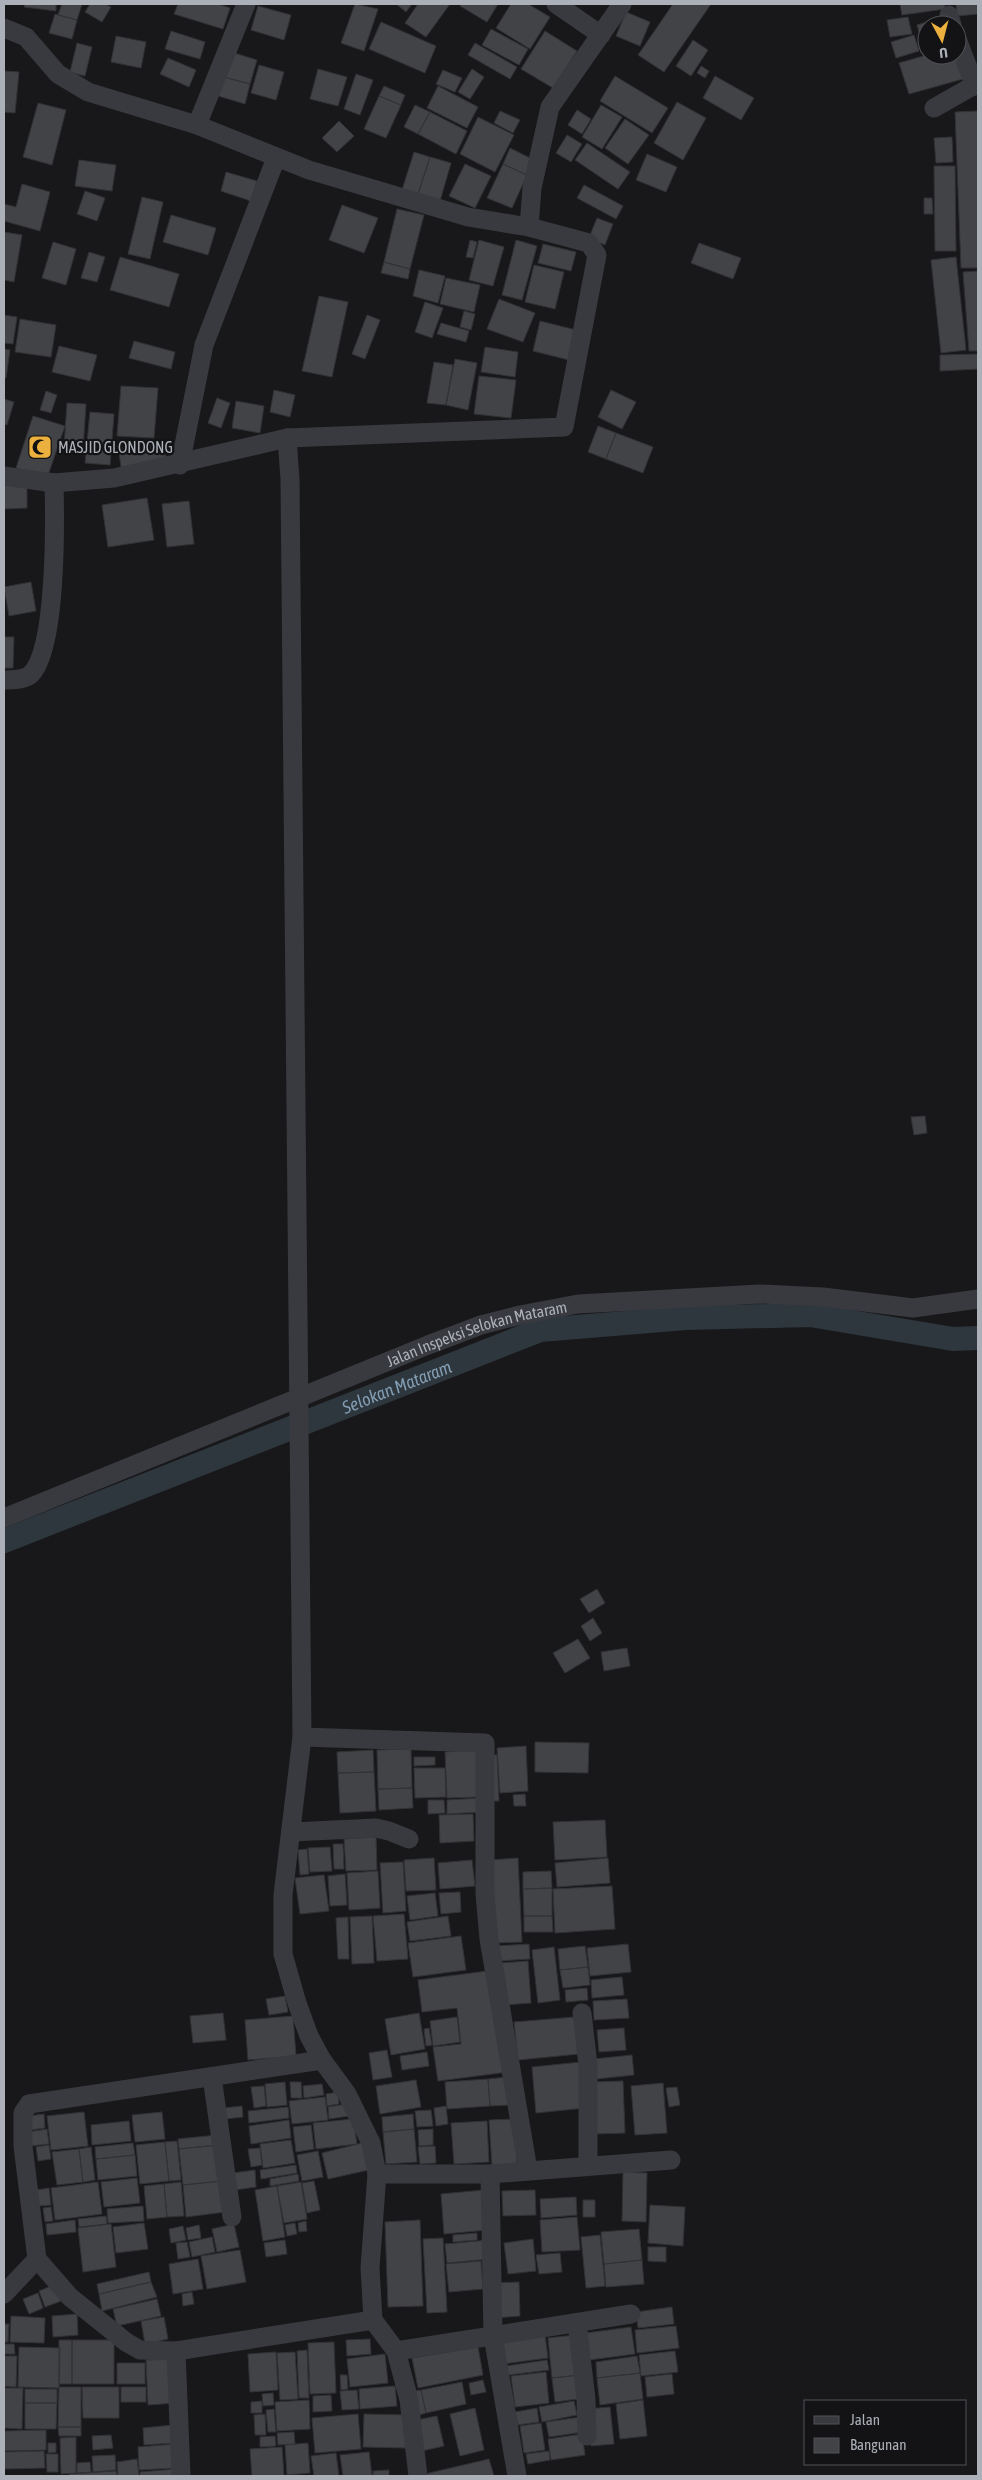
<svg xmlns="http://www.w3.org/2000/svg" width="982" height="2480" viewBox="0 0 982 2480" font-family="'Asap Condensed',sans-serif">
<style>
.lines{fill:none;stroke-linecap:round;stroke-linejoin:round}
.canal{stroke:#2e373e;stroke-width:24}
.building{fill:#424347;stroke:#323236}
.minor{stroke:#393a3f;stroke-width:19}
.labels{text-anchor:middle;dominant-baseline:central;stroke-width:4.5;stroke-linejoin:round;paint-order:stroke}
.poi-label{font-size:16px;fill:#abb0b9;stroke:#131315;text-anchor:start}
.street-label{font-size:16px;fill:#abb0b9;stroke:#131315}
.water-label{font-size:18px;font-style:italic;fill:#839db3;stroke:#131315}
</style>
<rect width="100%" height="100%" fill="#18181a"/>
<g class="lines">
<path class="canal" id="s1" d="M4,1541L540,1330L686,1318L810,1315L953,1339L978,1338"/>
</g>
<path class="building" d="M25,4H56V11L24,7Z
M62,4H82L77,20L58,15Z
M90,4H105L111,7L102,22L85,12Z
M178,4H218L230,8L223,29L174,14Z
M355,4L378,9L364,51L341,43Z
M396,4H412L406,12Z
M418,4H450L426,37L405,23Z
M461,4H498L487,22L460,6Z
M511,4H528L550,17L530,49L496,28Z
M673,4H711L664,72L638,55Z
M900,4H945V9L902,15Z
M956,4H977L978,14L957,16Z
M258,6L291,15L284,40L251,30Z
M626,12L650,22L640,46L616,36Z
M55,14L77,20L72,39L49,33Z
M908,17L912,34L890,37L887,20Z
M942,17L945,25H927V48L924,49L917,25Z
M381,22L436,46L425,73L369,49Z
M491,29L528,49L519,65L482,45Z
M171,31L205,42L200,59L165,49Z
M545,31L577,51L553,88L521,69Z
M914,35L919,51L896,58L891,42Z
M116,36L146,42L141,68L111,62Z
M693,40L708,50L691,76L676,66Z
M77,43L92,47L85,76L70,72Z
M475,43L517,67L510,79L468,55Z
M228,51L257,60L250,84L220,76Z
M927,55H957L963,79L909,94L899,63Z
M168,58L196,70L189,87L160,74Z
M259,65L284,72L276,100L251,93Z
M701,66L709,71L705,78L697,73Z
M318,69L347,77L338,106L310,99Z
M472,69L484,77L470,99L458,92Z
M443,70L462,78L455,92L436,84Z
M4,71L19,72L15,113L4,112Z
M356,74L373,80L360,115L344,109Z
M220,76L250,84L245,104L215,95Z
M615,76L668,108L652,133L600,101Z
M715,76L754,98L741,120L703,98Z
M384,86L405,95L401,105L379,96Z
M438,86L478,107L467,128L427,108Z
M379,96L401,105L386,138L364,129Z
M677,102L706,118L683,160L654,143Z
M38,103L66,110L52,165L23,157Z
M415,105L430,112L418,134L404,127Z
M601,105L622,117L602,149L582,137Z
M577,110L591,119L582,134L568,125Z
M500,111L520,120L513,133L494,123Z
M978,111V268H961L955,112Z
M430,112L467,131L456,154L418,134Z
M478,117L514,135L495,172L460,154Z
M625,119L649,135L628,164L605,148Z
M339,121L354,136L337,152L322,138Z
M567,135L582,144L571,162L556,153Z
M952,137L953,162L936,163L934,138Z
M587,143L630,172L618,189L575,160Z
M510,148L534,160L527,175L503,164Z
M414,152L430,157L418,194L402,190Z
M647,154L677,167L666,192L636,180Z
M430,157L451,163L440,201L418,194Z
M79,160L116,165L112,191L75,186Z
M465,164L491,176L475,208L449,196Z
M503,164L527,175L512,208L487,198Z
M934,166H955L956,251H935Z
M226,172L257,181L251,201L221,191Z
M22,184L50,192L40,231L4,221V204L16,207Z
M584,185L623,206L616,219L577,198Z
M85,191L105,198L97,221L77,214Z
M142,197L163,202L150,259L128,254Z
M924,198H932L933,214H924Z
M342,205L378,218L364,253L329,240Z
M397,209L424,215L410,269L384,262Z
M171,215L216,228L208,255L163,242Z
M597,218L613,224L605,245L589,238Z
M4,232L22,235L14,282L4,280Z
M470,240L477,242L473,258L466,257Z
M479,240L504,247L493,286L469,280Z
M516,240L537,246L522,300L502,295Z
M53,242L76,249L66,285L42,278Z
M699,243L741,258L733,279L691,263Z
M543,244L576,252L571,271L538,263Z
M89,252L105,257L97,282L81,278Z
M120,257L179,274L169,307L110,290Z
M956,257L966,350L941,353L931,260Z
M384,262L410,269L408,279L381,273Z
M534,265L564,272L555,309L525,302Z
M419,270L445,276L438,303L413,296Z
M978,271V351H969L963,272Z
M446,278L480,285L474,312L440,304Z
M319,296L348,302L332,377L302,371Z
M499,299L535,313L523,342L487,329Z
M425,302L443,308L432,338L415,332Z
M464,311L475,314L471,330L460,327Z
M4,315L17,317L13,344L4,343Z
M367,315L380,320L365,359L352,354Z
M20,319L56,325L51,357L15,352Z
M540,321L576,330L569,360L533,351Z
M441,323L469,331L466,342L437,334Z
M134,341L175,352L171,369L129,358Z
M59,346L97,355L90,381L52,372Z
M485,347L518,352L515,377L481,372Z
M4,349L10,350L6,378H4Z
M978,354V369L940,371V355Z
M455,359L477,363L468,410L446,405Z
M434,362L453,365L446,405L427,403Z
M479,376L516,380L511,418L474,414Z
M121,386L158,388L154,438L117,436Z
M274,390L295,395L290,417L270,412Z
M611,390L636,402L622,429L598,417Z
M46,391L57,395L51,413L40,410Z
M217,398L230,403L221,428L208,423Z
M4,399L14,402L7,425L4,424Z
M236,401L264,406L260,433L232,428Z
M67,403L86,404L83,449L64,447Z
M90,412L114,414L110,465L85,463Z
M33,416L65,426L47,478L16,468Z
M598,426L616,433L606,459L588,452Z
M616,433L653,447L643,473L606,459Z
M163,440L167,464L122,472L118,448Z
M4,484H27V508L4,509Z
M147,498L154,540L108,547L102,505Z
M189,501L194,544L167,547L162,504Z
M31,582L36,611L9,616L4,587Z
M4,637H14L13,668H4Z
M925,1116L927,1133L914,1135L911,1117Z
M597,1589L605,1603L589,1613L580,1599Z
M593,1618L602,1633L590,1641L581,1626Z
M578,1639L590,1658L565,1673L553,1653Z
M627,1648L630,1666L604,1671L601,1652Z
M535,1742L589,1743L588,1773L535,1772Z
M526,1746L528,1791L500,1793L497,1748Z
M411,1749L412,1788L378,1789L377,1750Z
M373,1750L374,1772L338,1773L337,1752Z
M477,1750L479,1797L447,1798L445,1752Z
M485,1755H497L499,1801H488Z
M414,1757H435V1765L414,1766Z
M414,1768H445L446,1797L415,1798Z
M374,1772L376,1811L340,1813L338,1773Z
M412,1788L413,1808L379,1810L378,1789Z
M525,1794L526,1806H514L513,1795Z
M481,1798V1812L447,1814V1800Z
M428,1800H444L445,1813L428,1814Z
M473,1814L474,1841L440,1843L439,1815Z
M605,1820L607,1857L555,1860L553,1822Z
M376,1837L377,1870L346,1871L344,1839Z
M333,1844H343L344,1869H334Z
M330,1847L332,1871L310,1872L308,1848Z
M307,1849L309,1874L300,1875L298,1850Z
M434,1858L436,1890L406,1891L404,1860Z
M518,1858L522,1942L494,1943L490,1860Z
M608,1858L610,1883L557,1887L555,1863Z
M472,1860L475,1886L440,1889L438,1863Z
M403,1862L406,1911L383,1913L380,1863Z
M378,1871L380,1908L349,1910L347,1873Z
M551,1871L552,1888L523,1889V1872Z
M345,1874L347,1905L330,1906L328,1876Z
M324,1875L329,1911L300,1914L295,1878Z
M612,1886L615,1929L555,1933L553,1889Z
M552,1888V1916H524L523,1889Z
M460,1892L461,1912L441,1914L439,1893Z
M435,1893L438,1916L410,1920L407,1896Z
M404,1914L408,1959L377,1961L373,1916Z
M372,1916L374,1963L352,1964L350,1917Z
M448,1916L451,1936L410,1941L407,1922Z
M524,1916H552L553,1932H524Z
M348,1917L349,1959H338L336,1918Z
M461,1936L466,1970L413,1977L408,1943Z
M529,1944L530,1959L497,1961L496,1946Z
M628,1944L631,1972L590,1976L587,1948Z
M585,1946L588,1967L560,1970L558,1949Z
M554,1947L560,2000L538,2003L532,1950Z
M528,1961L531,2003L503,2005L500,1963Z
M588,1967L590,1985L563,1988L560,1970Z
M495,1970L508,2072L438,2081L433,2047L461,2044L457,2008L422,2012L418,1980Z
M622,1977L624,1995L592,1998L591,1980Z
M587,1988L588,2000L566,2002L565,1990Z
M285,1996L288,2012L269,2015L266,1999Z
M627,1999L629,2018L594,2020L593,2001Z
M223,2013L226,2040L193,2043L190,2016Z
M419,2013L425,2049L391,2055L385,2019Z
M293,2016L296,2056L248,2060L245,2020Z
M457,2017L460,2042L433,2046L430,2021Z
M575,2017L579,2054L518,2060L514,2022Z
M429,2028L432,2045L426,2046L424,2029Z
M624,2028L626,2050L599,2052L597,2030Z
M387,2050L392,2077L373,2080L369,2053Z
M427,2052L429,2066L402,2070L400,2056Z
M632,2055L634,2075L596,2079L594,2059Z
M581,2062L585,2108L536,2113L532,2067Z
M508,2077L510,2105L490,2106L488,2079Z
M488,2079L490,2106L447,2109L445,2082Z
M416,2080L421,2107L380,2114L376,2086Z
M623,2081L625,2133L594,2134L592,2082Z
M285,2082L287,2105L267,2107L265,2084Z
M290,2082H301L302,2098H291Z
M663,2083L667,2133L635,2135L631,2086Z
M322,2084L324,2095L304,2098L303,2086Z
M264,2086L266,2106L254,2108L251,2087Z
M677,2087L680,2105L669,2107L666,2088Z
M338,2092L339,2104L327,2106L326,2094Z
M325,2097L328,2120L292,2124L289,2101Z
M347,2104L349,2116L329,2119L328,2107Z
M242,2106L243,2117L225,2119L224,2108Z
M446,2106L448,2124L436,2126L434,2108Z
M288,2107L289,2118L249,2123L248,2111Z
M431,2110L433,2126L417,2127L415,2111Z
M84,2112L88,2146L51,2150L47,2116Z
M162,2112L165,2139L135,2142L132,2115Z
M44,2114L45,2128L31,2130L29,2116Z
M413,2114L414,2129L383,2132L382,2117Z
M353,2119L357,2144L316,2149L313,2123Z
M515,2119L517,2164L492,2166L489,2120Z
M289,2120L291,2138L251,2144L249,2126Z
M129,2121L131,2141L92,2145L91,2125Z
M487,2121L489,2162L454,2164L451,2123Z
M311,2125L314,2149L296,2152L293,2127Z
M47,2129L49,2144L30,2146L28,2132Z
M414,2129L417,2162L386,2164L383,2132Z
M433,2129V2145L419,2146L418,2130Z
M217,2135L219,2145L179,2149L178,2139Z
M291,2140L295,2163L263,2168L260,2144Z
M177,2141L181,2180L169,2181L165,2142Z
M165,2142L169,2181L140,2184L136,2145Z
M366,2142L373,2169L328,2179L322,2153Z
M133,2143L135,2155L96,2159L95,2147Z
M49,2145L51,2159L38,2161L36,2147Z
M219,2145L222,2181L183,2185L179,2149Z
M435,2146L436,2163L420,2164L418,2147Z
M91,2147L95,2180L83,2182L79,2149Z
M260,2148L262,2165L251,2167L248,2149Z
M79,2149L83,2182L57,2185L52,2152Z
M318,2151L323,2177L302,2181L297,2155Z
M135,2155L137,2176L98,2180L96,2159Z
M296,2165L297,2173L261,2179L260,2170Z
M255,2170L256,2187L235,2190L233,2173Z
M623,2172L647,2173L646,2222L622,2221Z
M298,2174L299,2181L270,2186V2179Z
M137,2178L140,2203L104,2207L101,2182Z
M222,2181L225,2212L186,2217L183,2185Z
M314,2181L320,2210L307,2213L302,2183Z
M98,2182L102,2214L55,2220L51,2188Z
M181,2182L184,2216L167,2217L164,2184Z
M301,2182L307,2219L284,2223L277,2186Z
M164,2184L167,2217L147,2219L144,2186Z
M277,2186L285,2237L263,2241L255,2190Z
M49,2188L51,2205L39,2206L37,2190Z
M484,2190L487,2230L444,2234L441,2194Z
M535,2190L536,2215L503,2216L502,2191Z
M576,2197L577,2215L541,2218L540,2199Z
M583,2200H595V2217H583Z
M650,2205L685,2207L683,2246L648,2243Z
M143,2206L144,2221L108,2223L107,2209Z
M51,2207L53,2221L45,2222L43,2208Z
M106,2216L107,2224L79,2227L78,2219Z
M577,2217L580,2250L542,2252L540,2220Z
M75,2220L76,2232L47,2235L46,2224Z
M420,2220L423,2306L388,2307L385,2222Z
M306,2221L307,2231L299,2232L298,2223Z
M144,2223L148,2249L116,2253L113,2227Z
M295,2223L297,2234L287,2236L285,2225Z
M111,2224L116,2267L83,2272L78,2228Z
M234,2224L239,2247L217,2252L212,2229Z
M199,2225L201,2238L188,2240L186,2228Z
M183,2226L186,2240L171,2243L169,2229Z
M639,2229L642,2260L604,2264L601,2232Z
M477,2233V2240L453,2242V2235Z
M600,2235L605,2286L586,2288L581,2237Z
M212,2237L215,2252L192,2257L189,2242Z
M443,2238L447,2312L427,2313L423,2239Z
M533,2239L536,2271L508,2274L504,2243Z
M285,2240L287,2254L266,2257L264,2243Z
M489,2240L491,2259L447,2263L445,2244Z
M187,2242L190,2257L178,2259L176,2243Z
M648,2247H666V2262L648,2261Z
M240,2250L246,2282L207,2289L201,2256Z
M560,2253L562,2272L539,2274L536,2255Z
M198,2259L203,2289L173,2294L169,2264Z
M642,2260L644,2284L606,2287L604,2264Z
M481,2261L483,2289L449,2292L446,2264Z
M149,2272L151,2282L99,2294L97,2284Z
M151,2282L157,2297L102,2311L99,2294Z
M519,2282L520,2316L495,2318L493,2283Z
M54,2285L61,2301L45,2307L39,2291Z
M192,2292L194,2304L183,2306L182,2294Z
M38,2293L43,2308L29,2314L23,2299Z
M157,2299L161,2316L117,2326L113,2309Z
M672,2307L674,2324L638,2328L636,2312Z
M77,2314L78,2335L53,2337L52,2316Z
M11,2316L45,2318L44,2343L10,2342Z
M164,2317L168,2339L145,2344L141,2321Z
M4,2324H9L8,2342H4Z
M676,2326L679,2348L637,2353L635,2330Z
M631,2327L635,2354L589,2360L586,2333Z
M545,2335L548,2358L503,2364L499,2341Z
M575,2335L580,2375L552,2378L548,2338Z
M370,2339L371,2354L347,2356L346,2340Z
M59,2340H72V2384H59Z
M72,2340H114V2384H72Z
M334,2342L336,2393L310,2394L308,2343Z
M4,2344H14L15,2354H4Z
M19,2347L60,2348L59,2388L18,2387Z
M478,2347L483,2375L418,2388L412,2358Z
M307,2350L309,2398H299L297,2351Z
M675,2351L678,2372L641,2376L639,2355Z
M276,2352L278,2390L250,2392L248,2354Z
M295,2352L298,2399L280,2400L277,2353Z
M385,2354L388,2383L350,2387L347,2359Z
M4,2356H17L16,2387L4,2386Z
M637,2356L640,2373L597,2378L596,2362Z
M174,2359L176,2403L148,2405L146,2360Z
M547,2360L549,2370L508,2375L506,2366Z
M117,2363H145V2384H117Z
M546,2372L549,2403L515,2407L511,2376Z
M640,2373L643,2399L600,2405L597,2378Z
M672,2374L674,2394L647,2397L645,2377Z
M340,2375H347L348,2389L341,2390Z
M580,2375L585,2398L555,2402L552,2378Z
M483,2380L486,2392L471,2395L469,2383Z
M462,2382L466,2404L426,2413L421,2390Z
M395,2386L397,2406L360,2409L359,2389Z
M59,2387H81V2427H58Z
M82,2387H119V2418H83Z
M121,2387H146V2402H121Z
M4,2388H23L22,2429L4,2428Z
M25,2389H57V2403H25Z
M357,2390L359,2409L342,2410L340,2391Z
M421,2390L426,2413L419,2415L414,2391Z
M273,2393L274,2405L263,2406L262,2394Z
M331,2395L332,2411L313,2412V2396Z
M309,2400L310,2429L277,2431L275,2402Z
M643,2400L647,2436L620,2439L616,2404Z
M262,2401V2413H251V2402Z
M574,2401L577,2415L542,2422L539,2407Z
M25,2403H57L56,2429H25Z
M610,2407L614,2444L591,2446L587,2409Z
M475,2408L484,2450L460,2456L450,2414Z
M537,2408L539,2422L518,2425L515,2412Z
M274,2409L276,2432H268L266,2410Z
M265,2414L266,2435H255L254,2415Z
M358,2414L361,2449L315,2453L312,2418Z
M364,2414L407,2415L406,2448L363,2447Z
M437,2416L444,2446L422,2451L416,2420Z
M581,2417L583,2432L549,2437L546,2422Z
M541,2423L545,2450L524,2453L520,2426Z
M173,2425L174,2443L144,2445L143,2428Z
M58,2427H81V2436H59Z
M46,2430V2450L4,2451V2431Z
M294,2432L295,2444L278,2445L277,2433Z
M582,2434L585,2455L551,2460L548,2439Z
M111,2435L113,2448L93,2450L92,2436Z
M275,2436L276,2446L260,2447V2437Z
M76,2437V2473L61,2474L60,2438Z
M48,2443H56V2452L48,2453Z
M308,2443L310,2473L287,2475L285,2445Z
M175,2444L176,2468L139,2470L138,2447Z
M282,2447L284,2476H252L250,2449Z
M44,2451L45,2468L4,2469V2452Z
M549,2451L550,2460L528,2464L526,2454Z
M369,2452L372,2476H343L340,2455Z
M336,2453L339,2476H314L311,2456Z
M46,2454H58V2472H47Z
M115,2455L116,2470L93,2472L92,2456Z
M137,2459L139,2476H118L117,2462Z
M489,2459L494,2476H425V2474Z
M90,2462L91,2472L77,2473V2463Z
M176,2469V2476H140V2472Z
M389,2470V2476H373V2471Z
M116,2471L117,2476H69V2474Z"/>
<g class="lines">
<g class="minor">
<path d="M556,4L601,35"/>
<path d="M949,15L952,25"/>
<path d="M4,28L26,37L58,74L88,92L197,125L309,170L468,217L529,227"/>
<path d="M957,39L975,86"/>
<path d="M934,108L978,83"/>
<path d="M197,125L246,4"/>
<path d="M287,438L290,479L302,1737L283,1895V1954L297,2003L309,2036L322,2060L347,2094L371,2143L377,2174L370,2268L373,2320L396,2351L409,2400L418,2476"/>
<path d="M180,465L204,345L276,158"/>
<path d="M4,476L54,483L114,478L287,438L564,427L597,255L589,243L529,227L532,188L550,107L622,4"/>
<path d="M4,680C12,680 23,680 30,675C57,651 55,521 54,483"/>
<path id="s2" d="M4,1518L428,1345L481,1325L520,1315L578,1304L760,1294L823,1297L913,1308L978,1299"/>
<path d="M302,1737L485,1743V1894L489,1939L528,2170"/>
<path d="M291,1832L376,1828L389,1831L409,1839"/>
<path d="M582,2013L588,2065V2165"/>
<path d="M322,2060L29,2104L23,2113V2146L37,2259L70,2297L126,2342L140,2350L176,2351L373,2320"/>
<path d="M212,2077L232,2217"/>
<path d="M377,2174H490L671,2160"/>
<path d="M490,2174L493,2336L517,2476"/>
<path d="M4,2294L37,2259"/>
<path d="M577,2323L586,2399L587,2436"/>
<path d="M176,2351L181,2476"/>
<path d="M396,2351L631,2314"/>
</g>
</g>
<defs>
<g id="mosque-square" transform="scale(1.25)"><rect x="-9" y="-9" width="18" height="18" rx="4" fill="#ecb03e" stroke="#131315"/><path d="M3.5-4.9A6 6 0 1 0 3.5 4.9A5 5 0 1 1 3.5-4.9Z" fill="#111"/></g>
</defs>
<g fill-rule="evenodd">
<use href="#mosque-square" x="40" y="447"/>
</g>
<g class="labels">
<g class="poi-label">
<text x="58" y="447">MASJID GLONDONG</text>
</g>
<g class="street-label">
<text stroke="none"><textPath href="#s2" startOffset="508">Jalan Inspeksi Selokan Mataram</textPath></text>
</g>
<g class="water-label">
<text stroke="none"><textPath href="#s1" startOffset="422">Selokan Mataram</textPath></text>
</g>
</g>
<rect width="982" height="2480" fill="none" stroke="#abb0b9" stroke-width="10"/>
<rect x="804" y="2400" width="162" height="65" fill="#131315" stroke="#505257"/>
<rect x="814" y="2416" width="25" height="8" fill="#393a3f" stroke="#505257"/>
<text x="850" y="2425" font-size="15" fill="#abb0b9">Jalan</text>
<rect x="814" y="2438" width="25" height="15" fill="#424347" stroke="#505257"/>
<text x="850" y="2450" font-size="15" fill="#abb0b9">Bangunan</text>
<g transform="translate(942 40) rotate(173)"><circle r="24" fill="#131315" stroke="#505257"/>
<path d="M0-4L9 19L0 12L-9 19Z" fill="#ecb03e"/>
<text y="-8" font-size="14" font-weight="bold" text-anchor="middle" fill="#abb0b9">U</text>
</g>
</svg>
